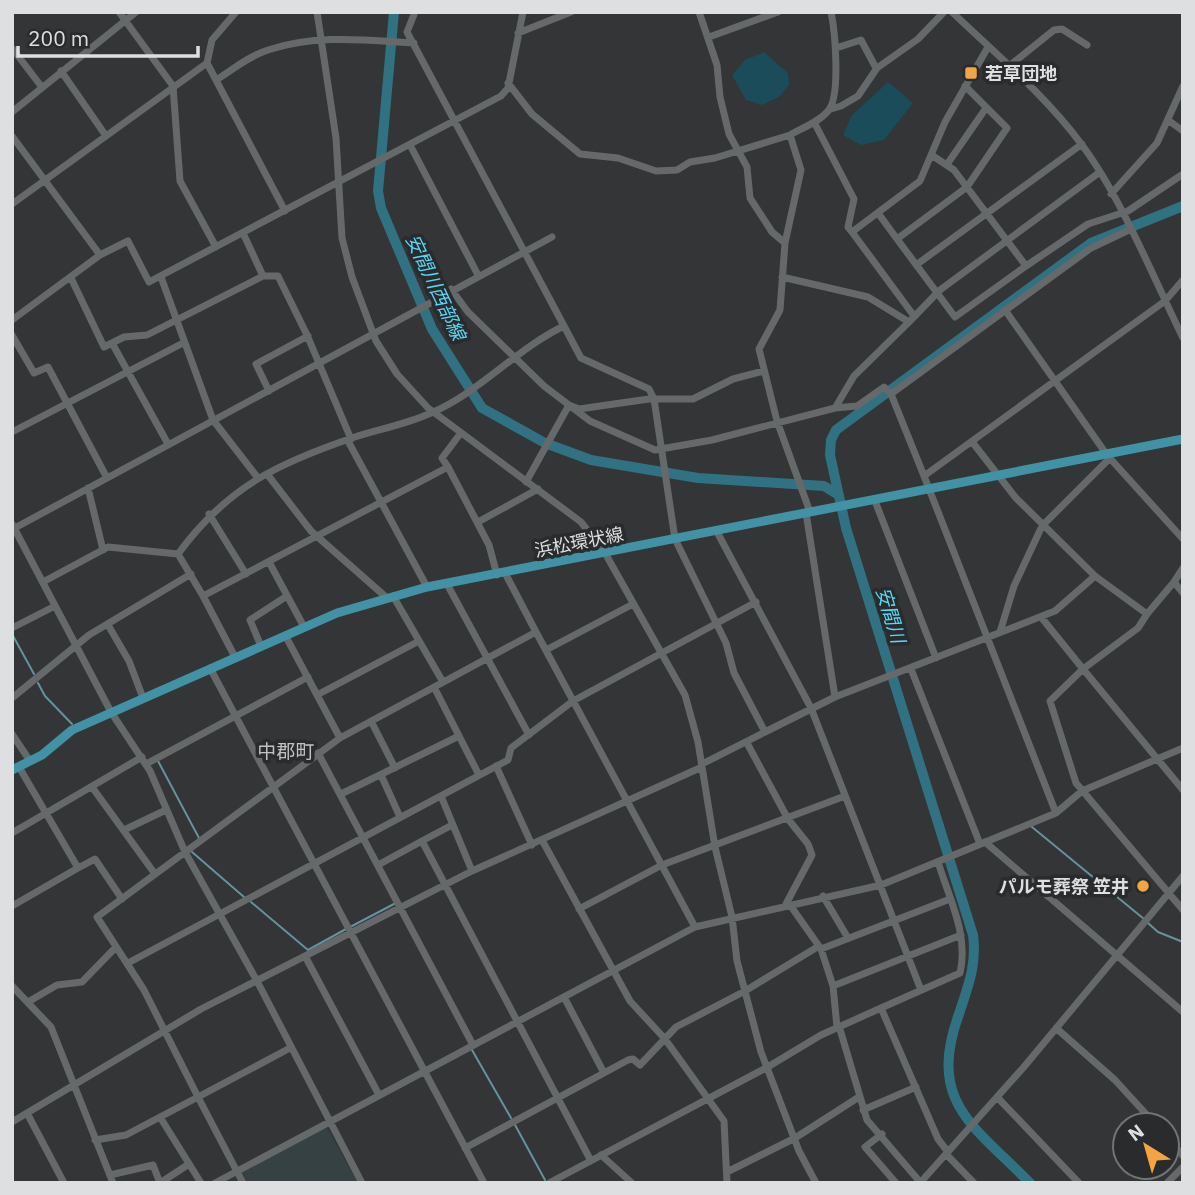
<svg xmlns="http://www.w3.org/2000/svg" width="1195" height="1195" viewBox="0 0 1195 1195" font-family="'IBM Plex Sans','Noto Sans JP',sans-serif">
<style>
.built{fill:#364143}
.green{fill:#1a4c59}
.lines{fill:none;stroke-linecap:round;stroke-linejoin:round}
.stream{stroke:#64929e;stroke-width:2}
.river{stroke:#307182;stroke-width:10}
.minor{stroke:#66696a;stroke-width:7}
.major{stroke:#4192a5;stroke-width:9}
.poi-dot{fill:#f3a443;stroke:#292b2c;stroke-width:2.5}
.labels{text-anchor:middle;dominant-baseline:central;stroke-width:7;stroke-linejoin:round;paint-order:stroke}
.poi-label{font-size:18px;font-weight:bold;fill:#dedfe0;stroke:#292b2c;text-anchor:start}
.street-label{font-size:18px;fill:#dedfe0;stroke:#292b2c}
.water-label{font-size:19px;font-style:italic;fill:#59d6f6;stroke:#292b2c}
.neighbourhood-label{font-size:19px;fill:#bfc2c3;stroke:#292b2c}
</style>
<rect width="100%" height="100%" fill="#333536"/>
<path class="built" d="M326,1126L358,1183H247L241,1171Z"/>
<path class="green" d="M764,52L788,73L789,85L779,97L762,105L746,100L732,75L745,60Z
M888,82L913,103L884,140L861,145L843,135L852,115Z"/>
<g class="lines">
<path class="stream" d="M12,634L34,674
M38,683L45,696L72,724
M158,761L199,838
M1032,827L1144,919
M192,852L244,897
M251,902L308,950L346,929
M1148,923L1158,932L1183,942
M352,926L394,904
M472,1050L511,1118
M514,1123L545,1180"/>
<path class="river" d="M394,12L378,191L381,208L432,329L482,408L545,443L591,460L698,478L824,486L837,494
M1030,1183C973,1125 927,1102 959,1014C968,986 977,965 973,935L846,528L830,455L831,440L836,430L1091,243L1183,206"/>
<path class="minor" d="M119,12L173,86L180,181L216,247
M317,12L336,138L342,238L352,277L376,341L397,374L428,408L581,522L605,553L685,695L698,742L715,847L732,917L737,961L761,1052L799,1151L816,1183
M415,12L407,32L564,326
M699,12L717,65L720,97L729,134L747,167L750,198L772,232L785,243
M952,12C996,54 1046,96 1082,145C1121,197 1154,279 1183,338
M518,33L571,12
M709,37L778,12
M12,48L41,86
M836,48L861,40L876,68
M207,63L285,211
M1008,67L1054,30L1062,29L1087,45
M61,71L106,136
M216,80C232,70 249,56 268,50C316,34 364,40 414,43
M508,83L532,114L580,154L618,158L656,171L677,170L690,162L715,158L790,135
M831,109L841,106L858,96L877,68L918,39L944,12
M12,112L136,12
M1168,120L1183,131
M814,122L854,199L848,227L852,232
M12,136L100,255L128,241L149,282L501,96L508,88L523,12
M410,145L478,275
M948,163L986,108
M1111,194L1157,143L1183,86
M12,204L207,63L212,40L236,12
M878,213L897,239L967,187L1007,128L965,86
M243,233L263,276H278L307,335L351,439
M897,239L955,317L1026,266L954,170L933,156
M916,265L1082,144
M1026,266L1088,224L1128,211L1183,174
M161,277L213,420L258,478
M782,277L868,297L909,322L940,290L1100,172
M71,278L104,347L112,343L168,444
M1183,280L1165,301L924,476L1056,813L1082,791L1183,748
M451,289L468,312L544,386L590,421L655,450L712,440L835,408L857,406L884,387L891,394L924,476
M1005,310L1107,455L1183,539
M914,316L852,232L920,181L945,122L988,47
M12,320L100,255
M12,335L34,373L48,367L107,478
M112,343L124,337L147,335L263,276
M269,391L256,364L308,336
M891,394L1091,248L1129,230
M835,408L854,376L909,322
M12,432L183,343
M348,441L427,587
M448,467L442,458L460,434
M267,474L311,531L387,598
M526,482L569,405L579,409L649,399H693L733,379L764,371
M88,488L103,550
M875,501L936,658
M810,512L777,421L759,349L780,310L785,243L801,170L790,135C802,128 819,122 828,111C841,97 835,31 831,12
M806,513L835,697
M209,514L246,574
M478,522L538,489
M12,524L111,712L150,771L185,852L257,981L362,1183
M13,529L552,237
M716,530L811,708L921,990
M178,554L203,596L448,467L489,545L497,575
M269,562L304,627
M1095,576L1147,614L1174,582L1183,593
M43,582L108,547L178,554C227,487 278,463 355,437C380,429 407,424 431,413C480,392 516,349 564,326L581,358L649,389L654,399L675,539L726,643L734,673L765,732L702,764
M1174,582L1183,568
M447,584L529,735
M203,596L235,657
M393,596L443,682
M1041,617L1083,669L1138,628L1147,614
M108,625L129,661L143,698
M12,628L55,606
M536,632L695,927
M1000,632L1014,586L1042,526L1110,458
M285,635L340,738
M261,646L250,620L287,596
M546,650L633,604
M210,668L484,1183
M911,669L980,844
M434,687L479,775
M317,695L419,641
M12,698L89,635L191,574
M371,721L395,768
M765,732L835,697L1055,611L1095,576L1016,498L973,443
M12,734L30,761
M747,743L788,819L808,844L812,855L786,904
M318,753L473,1045
M146,764L308,677
M496,766L532,845
M19,767L78,868L95,859L122,899
M381,775L400,817
M92,787L155,874
M1183,790L1083,669L1050,701L1076,783L1183,910
M341,794L459,736
M441,796L472,871
M452,825L422,841L591,1161
M124,830L166,810
M12,833L142,757
M542,840L630,1001L665,1039L724,1121L727,1183
M985,842L1183,1012
M378,865L422,841
M823,896L848,938
M790,905L821,949L833,986L837,1027
M12,906L78,868
M579,909L662,865L845,796
M821,949L950,899
M305,956L379,1095
M128,963L508,760L511,748L573,701L756,602
M12,986L51,1027L113,1183
M833,986L961,935
M564,997L604,1073
M28,1002L57,985L82,982L116,947
M881,1008L960,973C969,935 949,898 938,862
M839,1026L867,1120L920,1182
M1056,1028L1115,1080L1156,1125
M997,1097L1079,1183
M863,1110L916,1087
M27,1113L64,1183
M160,1117L201,1183
M12,1122L201,1009L472,871L702,767
M882,1134L865,1147L896,1183
M1167,1137L1183,1156
M95,1140L126,1135L198,1097L144,990L97,917L340,738L536,632L505,573
M465,1148L628,1060L633,1059L640,1065L676,1027L745,991L819,946
M946,1154L974,1183
M601,1155L632,1183
M727,1172L795,1138L859,1097
M110,1175L153,1165L160,1183L189,1164
M215,1183L695,927L881,885L1056,813
M243,1183L198,1097L290,1048
M549,1183L766,1068L821,1035L881,1008L938,1139L948,1152
M920,1183L1023,1068L1183,876
M1167,1183L1183,1167"/>
<path class="major" d="M12,770L42,755L72,730L337,613L427,587L1183,439"/>
</g>
<g class="poi-dot">
<rect x="964" y="66" width="14" height="14" rx="3.5"/>
<circle cx="1143" cy="886" r="7"/>
</g>
<g class="labels">
<g class="poi-label">
<text x="985" y="73">若草団地</text>
<text x="1129" y="886" text-anchor="end">パルモ葬祭 笠井</text>
</g>
<g class="street-label">
<text transform="translate(579 542) rotate(-11)">浜松環状線</text>
</g>
<g class="water-label">
<text transform="translate(436 287) rotate(65)">安間川西部線</text>
<text transform="translate(891 615) rotate(73)">安間川</text>
</g>
<g class="neighbourhood-label">
<text x="286" y="751">中郡町</text>
</g>
</g>
<rect width="1195" height="1195" fill="none" stroke="#dedfe0" stroke-width="28"/>
<g transform="translate(1146 1146) rotate(323)"><circle r="33" fill="#292b2c" stroke="#717374" stroke-width="2"/>
<path d="M0-5L12 26L0 18L-12 26Z" fill="#f3a443"/>
<text y="-10" font-size="19" font-weight="bold" text-anchor="middle" fill="#dedfe0">N</text>
</g>
<path d="M18 46v10h180v-10" fill="none" stroke="#dedfe0" stroke-width="3.5"/>
<text x="28" y="46" font-size="21" fill="#dedfe0" stroke="#292b2c" stroke-width="5" paint-order="stroke">200 m</text>
</svg>
